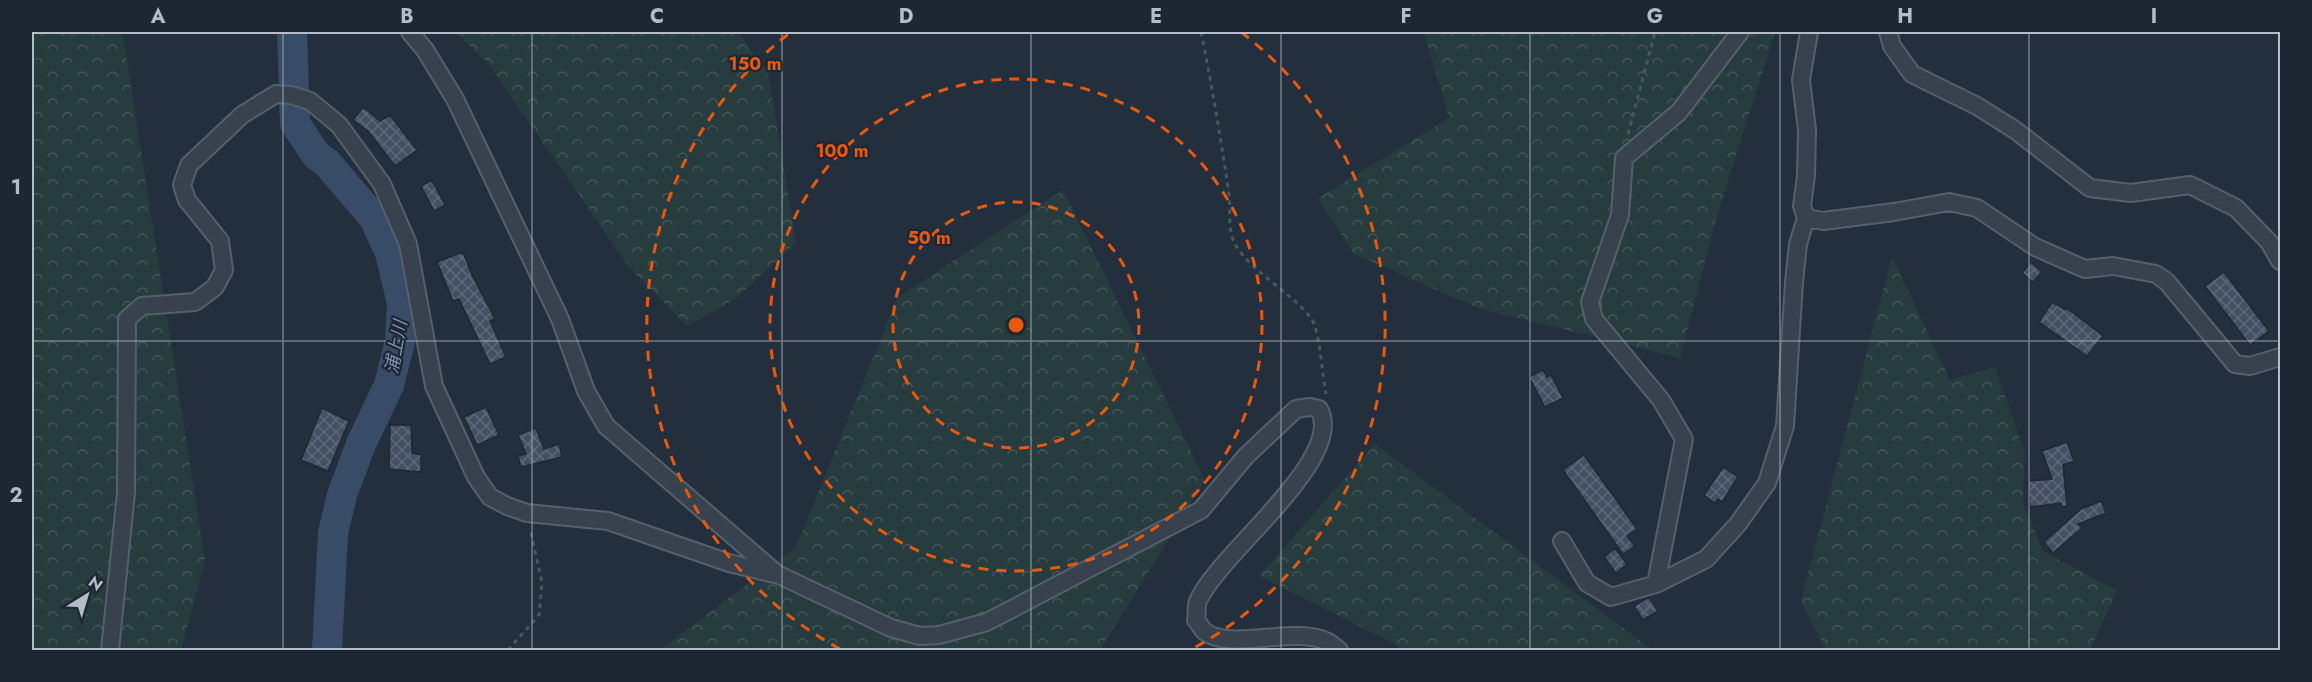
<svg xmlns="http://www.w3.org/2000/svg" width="2312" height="682" viewBox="0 0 2312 682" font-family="Jost,'Noto Sans JP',sans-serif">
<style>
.forest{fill:url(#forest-crowns)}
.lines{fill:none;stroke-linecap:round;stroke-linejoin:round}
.river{stroke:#394c67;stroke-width:30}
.building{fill:url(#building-cross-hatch);stroke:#1f2835;stroke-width:1.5}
.minor-casing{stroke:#565f6c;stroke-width:20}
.path{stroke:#44595c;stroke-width:3;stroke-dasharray:4.5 4.5;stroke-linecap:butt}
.minor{stroke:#38414e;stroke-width:16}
.grid{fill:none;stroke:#b4bcc9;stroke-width:1.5;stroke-opacity:0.55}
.ring{fill:none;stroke:#e8590c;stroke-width:3;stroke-dasharray:10 8}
.labels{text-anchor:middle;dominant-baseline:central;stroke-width:4.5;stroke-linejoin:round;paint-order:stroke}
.water-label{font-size:18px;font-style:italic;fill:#7c92b1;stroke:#1d2633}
.centre{fill:#e8590c;stroke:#1d2633;stroke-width:3}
.ring-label{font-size:18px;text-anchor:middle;font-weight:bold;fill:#e8590c;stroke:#1d2633;stroke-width:4.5;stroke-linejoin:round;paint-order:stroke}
.neatline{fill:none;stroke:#b4bcc9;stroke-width:2}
.grid-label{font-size:20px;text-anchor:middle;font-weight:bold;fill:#b4bcc9}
</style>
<defs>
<pattern id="forest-crowns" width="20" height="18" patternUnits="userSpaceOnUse" patternTransform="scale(1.5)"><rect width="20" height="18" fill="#263c3f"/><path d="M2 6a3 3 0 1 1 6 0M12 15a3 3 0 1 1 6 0" fill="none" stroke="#435659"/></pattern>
<pattern id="building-cross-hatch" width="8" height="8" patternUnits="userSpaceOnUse" patternTransform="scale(1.5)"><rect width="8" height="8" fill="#455162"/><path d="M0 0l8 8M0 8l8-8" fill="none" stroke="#5d6877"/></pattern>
</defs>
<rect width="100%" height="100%" fill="#242f3e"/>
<path class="forest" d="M32,32H120L124,42L205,560L181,650H32Z
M455,32H738L768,73L796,243L735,299L687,326L629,267L488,63Z
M1424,32H1775L1716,219L1680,358L1478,308L1354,254L1318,198L1449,118Z
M1063,190L1205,480L1100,650H660L796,547L898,297Z
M1892,257L1950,380L1995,367L2025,454L2023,503L2043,551L2117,591L2090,650H1826L1801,600Z
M1375,444L1653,650H1399L1397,645L1259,576Z"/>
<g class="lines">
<path class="river" d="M292,32L295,123L316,155L327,163L374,218L390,253L402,303L400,341L389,385L361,444L342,495L333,533L327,650"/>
</g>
<path class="building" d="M363,107L380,121L390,115L417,150L395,166L368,131L353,120Z
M432,180L445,205L434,211L421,186Z
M463,252L472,275L495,319L490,321L506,357L490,364L459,299L453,301L437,262Z
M2031,262L2042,272L2033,282L2022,273Z
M2224,272L2269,331L2250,345L2205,286Z
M2052,302L2066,310L2067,308L2103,336L2087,356L2039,322Z
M1543,370L1547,377L1551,375L1563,398L1545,407L1529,377Z
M486,407L499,435L477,445L464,417Z
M322,408L349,421L328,471L301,460Z
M390,425H411L412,453L421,455V472L389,469Z
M536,428L544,449L559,444L562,457L521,467L518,456L526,454L518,435Z
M2067,442L2074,461L2063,465L2067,506L2062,507L2061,503L2030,507L2028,481L2052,479L2042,451Z
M1584,455L1637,529L1627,536L1635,546L1623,554L1563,470Z
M1723,467L1738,477L1722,502L1718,499L1715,503L1704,495Z
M2101,501L2106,513L2078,524L2082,528L2053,553L2044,542L2081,509Z
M1615,548L1627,564L1616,573L1604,557Z
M1649,597L1658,611L1643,620L1634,606Z"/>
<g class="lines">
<g class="minor-casing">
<path id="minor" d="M410,32L425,50L455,99L560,319L586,391L606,426L777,574
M1740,32L1679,112L1624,158L1620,215L1590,302L1594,319L1661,400L1684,439L1656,584L1706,559L1738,524L1767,483L1785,426L1794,282L1798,244L1806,218L1802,206L1806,176L1807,130L1801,80L1809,32
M1888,32L1892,46L1912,74L1977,106L2015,130L2090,188L2131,193L2190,185L2236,208L2269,242L2280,261
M1806,218L1823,221L1894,212L1949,202L1977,208L2035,247L2085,269L2113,266L2156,274L2167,282L2235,364L2250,366L2280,357
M1562,541L1587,583L1611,597L1656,584
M110,650L126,493L127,319L142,306L195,302L215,287L224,270L220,241L187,200L182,185L189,165L242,115L276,94L291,95L310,101L339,125L382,184L408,244L434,386L476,477L490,497L507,506L527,513L608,521L729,563L779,575L891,628L920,636L939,635L987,622L1201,510L1246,456L1296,409L1310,407L1319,409C1347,459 1218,554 1198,601C1196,606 1197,614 1196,620C1199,623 1201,628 1204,631C1229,652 1295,625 1328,642C1332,644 1336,648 1339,650"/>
</g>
<path class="path" d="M1201,32C1212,86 1221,140 1229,194C1231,210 1227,230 1235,244C1250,271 1291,292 1311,318C1320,330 1322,376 1326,394
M1628,134L1655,32
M508,650L539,615L542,583L530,528"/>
<use href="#minor" class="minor"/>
</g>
<path class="grid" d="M283,32V650M532,32V650M782,32V650M1031,32V650M1281,32V650M1530,32V650M1780,32V650M2029,32V650M32,341H2280"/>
<g class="ring">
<circle cx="1016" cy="325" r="123"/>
<circle cx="1016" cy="325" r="246"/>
<path d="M840 649A369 369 0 0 1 791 32M1241 32A369 369 0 0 1 1192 649"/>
</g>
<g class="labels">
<g class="water-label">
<text transform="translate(396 347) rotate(-80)">浦上川</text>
</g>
</g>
<circle cx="1016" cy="325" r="9" class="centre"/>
<g class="ring-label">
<text x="755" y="70">150 m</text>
<text x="842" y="157">100 m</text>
<text x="929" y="244">50 m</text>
</g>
<rect width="2312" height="682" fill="none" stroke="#1d2633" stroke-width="66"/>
<g transform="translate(87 595) rotate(37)" stroke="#1d2633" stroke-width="4.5" paint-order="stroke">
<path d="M0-4.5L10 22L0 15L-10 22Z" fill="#b4bcc9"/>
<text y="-9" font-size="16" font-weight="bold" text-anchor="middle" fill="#b4bcc9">N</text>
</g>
<rect x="33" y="33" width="2246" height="616" class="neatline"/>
<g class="grid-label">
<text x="158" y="23">A</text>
<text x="407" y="23">B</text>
<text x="657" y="23">C</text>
<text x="906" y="23">D</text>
<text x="1156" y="23">E</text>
<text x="1406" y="23">F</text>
<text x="1655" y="23">G</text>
<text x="1905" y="23">H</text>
<text x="2154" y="23">I</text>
<text x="16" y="194">1</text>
<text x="16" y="502">2</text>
</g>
</svg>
